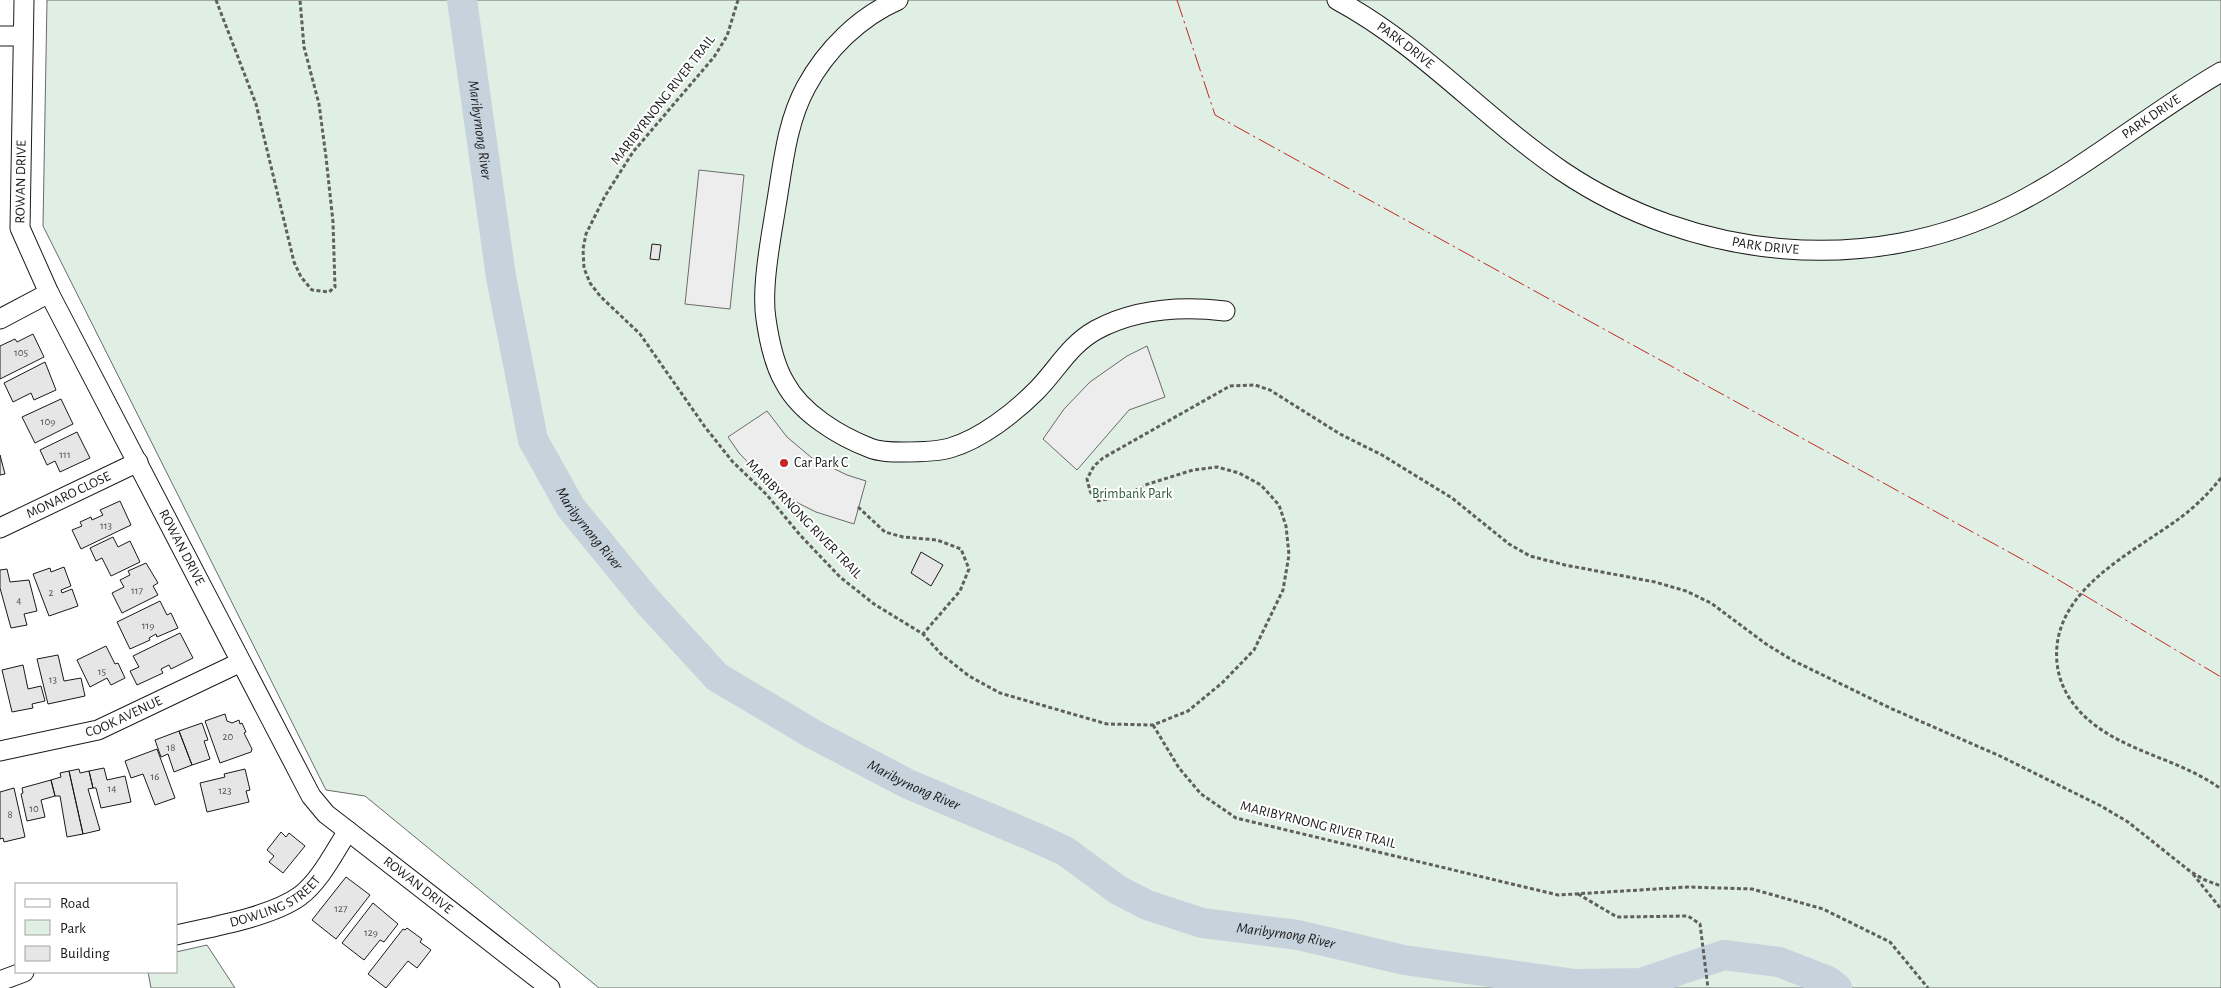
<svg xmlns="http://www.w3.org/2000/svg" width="2221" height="988" viewBox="0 0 2221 988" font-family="'Alegreya Sans',sans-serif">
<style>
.green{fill:#e0efe3;stroke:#6a6a6a}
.parking{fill:#ededed;stroke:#6a6a6a}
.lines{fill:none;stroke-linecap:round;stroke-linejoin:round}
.river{stroke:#c6d2dc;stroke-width:30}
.building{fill:#e6e6e6;stroke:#1a1a1a}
.minor-casing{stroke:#1a1a1a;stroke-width:21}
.path{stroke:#5f5f5f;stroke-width:3;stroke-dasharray:4 2.5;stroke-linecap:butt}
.minor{stroke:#fff;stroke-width:19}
.power{stroke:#c62828;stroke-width:1;stroke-dasharray:18 4 2.5 4;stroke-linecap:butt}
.poi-dot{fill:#c62828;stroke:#fff;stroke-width:2}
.labels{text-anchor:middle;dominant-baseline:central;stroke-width:4;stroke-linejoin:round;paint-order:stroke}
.number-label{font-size:11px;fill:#4d4d4d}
.street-label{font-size:14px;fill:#1a1a1a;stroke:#fff}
.poi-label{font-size:14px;fill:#1a1a1a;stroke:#fff;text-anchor:start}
.park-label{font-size:14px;fill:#2b5a34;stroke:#fff}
.water-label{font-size:15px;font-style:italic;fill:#1a1a1a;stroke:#fff}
</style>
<rect width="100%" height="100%" fill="#fff"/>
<path class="green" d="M47,0H2221V988H599L365,796L326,790L43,226Z
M207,945L235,988H151L148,972H176V952Z"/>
<path class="parking" d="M699,170L744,175L730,309L685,304Z
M1147,346L1165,397L1129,410L1077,470L1043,439L1064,409L1090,382L1127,356Z
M767,411L787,437L812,458L847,475L866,481L854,524L816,512L798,503L766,481L739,453L728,437Z"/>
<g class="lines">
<path class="river" id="s1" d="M462,0L501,277L533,440L571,508L648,602L717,677L811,733L908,784L1032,836L1065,851L1118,890L1147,905L1202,923L1298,935L1404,960L1575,984L1641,983L1724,955L1779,962L1828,981L1837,988"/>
</g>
<path class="building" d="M652,244L661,245L659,260L650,259Z
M33,334L44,357L0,379V346L15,339L17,342Z
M45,362L56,390L34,400L31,393L13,402L4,383Z
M61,399L73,424L35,443L22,417Z
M77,432L90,458L60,472L55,461L47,465L40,450Z
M0,455L5,474L0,475Z
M120,501L131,525L81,549L72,530L82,526L80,522L91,517L92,520L103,515L100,510Z
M113,537L118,547L130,541L140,562L111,576L102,558L96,561L90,548Z
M921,552L943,565L931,586L911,573Z
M146,563L158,583L153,586L158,595L122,613L112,593L124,587L120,580L130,575L128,571Z
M64,567L71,586L61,590L62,593L72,589L78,606L49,616L33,574L50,568L51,572Z
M7,569L10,582L29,580L37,611L24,614L27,625L11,628L0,588V570Z
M160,601L167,615L171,613L178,628L157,637L156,634L149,638L150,640L130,649L117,622Z
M180,633L193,658L171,669L169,665L161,669L163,673L137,685L130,671L139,667L133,656Z
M106,646L115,664L118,663L125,678L111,685L107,678L90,687L77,660Z
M58,655L64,681L81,678L85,696L48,704L37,659Z
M23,665L28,689L41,686L45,701L32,704L33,708L12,712L2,670Z
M225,714L227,721L232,723L239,720L240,724L242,723L246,732L244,733L252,749L251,752L220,763L205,721Z
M202,723L208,740L204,741L210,759L192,765L179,731Z
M179,731L192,765L174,772L168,754L161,757L155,740Z
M157,749L175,798L155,805L143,774L131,778L125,761Z
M104,768L107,780L125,776L131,802L101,808L96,788H93L89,771Z
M79,769L80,773L89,771L93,788L88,789L100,830L83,834L69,771Z
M245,769L250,790L246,791L249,802L207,812L200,783L225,777L224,774Z
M69,771L83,834L67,837L60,796H55L51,780L61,777L60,773Z
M51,780L55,796L41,800L45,817L27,821L21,794L23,793L22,788Z
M14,788L25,837L4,842L3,838L0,839V792Z
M281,832L286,837L289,833L305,846L283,873L269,862L274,856L267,850Z
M346,877L370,895L336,939L312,920Z
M373,903L398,924L384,942L380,940L364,960L342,943Z
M407,928L422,939L420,942L431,950L417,968L408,961L386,988L368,974L403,929L405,930Z"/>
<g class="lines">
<g class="minor-casing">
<g id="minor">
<path id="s2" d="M24,0L20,228L49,293L311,796L326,814L348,831L550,988"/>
<path d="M898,0C859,17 826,50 806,87C786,124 783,166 776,206C771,238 761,288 766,319C769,340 774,365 785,383C801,413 839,436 870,448C880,452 892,452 903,452C918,452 936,452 950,448C981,439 1014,413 1036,391C1057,370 1069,345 1096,330C1135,309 1182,306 1225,311"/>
<path id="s3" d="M1337,0C1421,45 1484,118 1562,171C1694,260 1869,278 2013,205C2086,168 2150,113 2221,72"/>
<path d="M0,36H23"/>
<path d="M0,319L49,293"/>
<path id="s4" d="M0,528L138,462"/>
<path id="s5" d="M0,751L98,730L241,662"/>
<path id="s6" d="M176,935C211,927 271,917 300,896C321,880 334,852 348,831"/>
<path d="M0,981L24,972"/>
</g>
</g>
<path class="path" d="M216,0L256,104L294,262L301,277L312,290L329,292L335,287L333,222L326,157L319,104L304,47L300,0
M738,0L727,36L714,57L633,152L605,196L586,234L583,249L584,268L590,283L600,296L640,334L705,427L732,461L767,495L800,535L840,577L874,604L923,634L941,654L969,676L1000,693L1107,724L1153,725L1188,711L1222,683L1254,650L1283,590L1289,555L1286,526L1279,505L1261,485L1239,473L1217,467L1193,470L1145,485L1126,496L1096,501L1090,491L1087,479L1094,466L1103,458L1230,386L1255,385L1270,390L1340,434L1382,455L1452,498L1509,544L1530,556L1565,565L1655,582L1686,591L1711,603L1766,644L1792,660L1890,708L2000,756L2101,806L2128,822L2191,872L2205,880L2221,886
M2221,478C2209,493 2196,506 2180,518C2131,554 2050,591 2057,663C2060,690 2075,710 2096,726C2134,754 2183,761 2221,789
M858,507L885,532L903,537L937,540L961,549L969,569L960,591L923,634
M1153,725L1179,768L1201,794L1236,818L1558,895L1688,887L1752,889L1823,909L1890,942L1928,988
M2193,874L2221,909
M1578,894L1617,917L1688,916L1700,924L1708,988"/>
<use href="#minor" class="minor"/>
<path class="power" d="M1177,0L1215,115L2047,573L2221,677"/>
</g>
<circle class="poi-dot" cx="784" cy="463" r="5"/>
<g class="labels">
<g class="number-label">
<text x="21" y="352">105</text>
<text x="48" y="421">109</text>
<text x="65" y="454">111</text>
<text x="106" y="525">113</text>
<text x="137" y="590">117</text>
<text x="51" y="592">2</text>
<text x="19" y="600">4</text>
<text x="148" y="625">119</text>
<text x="102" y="671">15</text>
<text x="53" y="679">13</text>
<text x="228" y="736">20</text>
<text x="171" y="747">18</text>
<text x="155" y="776">16</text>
<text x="112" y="788">14</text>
<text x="225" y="790">123</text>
<text x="34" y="808">10</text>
<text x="10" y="814">8</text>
<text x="341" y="908">127</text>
<text x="371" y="932">129</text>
</g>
<g class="street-label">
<text stroke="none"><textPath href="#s3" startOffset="82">PARK DRIVE</textPath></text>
<text transform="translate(663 100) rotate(-52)">MARIBYRNONG RIVER TRAIL</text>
<text stroke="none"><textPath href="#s3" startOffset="921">PARK DRIVE</textPath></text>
<text transform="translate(21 182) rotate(-89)">ROWAN DRIVE</text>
<text stroke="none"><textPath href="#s3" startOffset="502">PARK DRIVE</textPath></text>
<text stroke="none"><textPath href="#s4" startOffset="76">MONARO CLOSE</textPath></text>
<text transform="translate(804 519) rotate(46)">MARIBYRNONG RIVER TRAIL</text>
<text stroke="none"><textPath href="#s2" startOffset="586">ROWAN DRIVE</textPath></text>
<text stroke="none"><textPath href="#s5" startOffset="129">COOK AVENUE</textPath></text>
<text transform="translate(1318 825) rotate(14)">MARIBYRNONG RIVER TRAIL</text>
<text stroke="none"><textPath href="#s2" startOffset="1006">ROWAN DRIVE</textPath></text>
<text stroke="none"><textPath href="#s6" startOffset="106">DOWLING STREET</textPath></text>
</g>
<g class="poi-label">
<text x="794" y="463">Car Park C</text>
</g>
<g class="park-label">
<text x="1132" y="494">Brimbank Park</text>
</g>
<g class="water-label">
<text stroke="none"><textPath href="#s1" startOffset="131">Maribyrnong River</textPath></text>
<text stroke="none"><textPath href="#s1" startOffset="551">Maribyrnong River</textPath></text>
<text stroke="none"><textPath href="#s1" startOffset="972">Maribyrnong River</textPath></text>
<text stroke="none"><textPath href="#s1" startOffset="1378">Maribyrnong River</textPath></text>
</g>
</g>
<rect x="15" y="883" width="162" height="90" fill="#ffffff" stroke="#a3a3a3"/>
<rect x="25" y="899" width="25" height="8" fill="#ffffff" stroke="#a3a3a3"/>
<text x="60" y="908" font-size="15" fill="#1a1a1a">Road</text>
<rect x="25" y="920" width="25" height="15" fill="#e0efe3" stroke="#a3a3a3"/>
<text x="60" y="933" font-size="15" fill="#1a1a1a">Park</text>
<rect x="25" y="946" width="25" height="15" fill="#e6e6e6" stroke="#a3a3a3"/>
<text x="60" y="958" font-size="15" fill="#1a1a1a">Building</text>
</svg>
